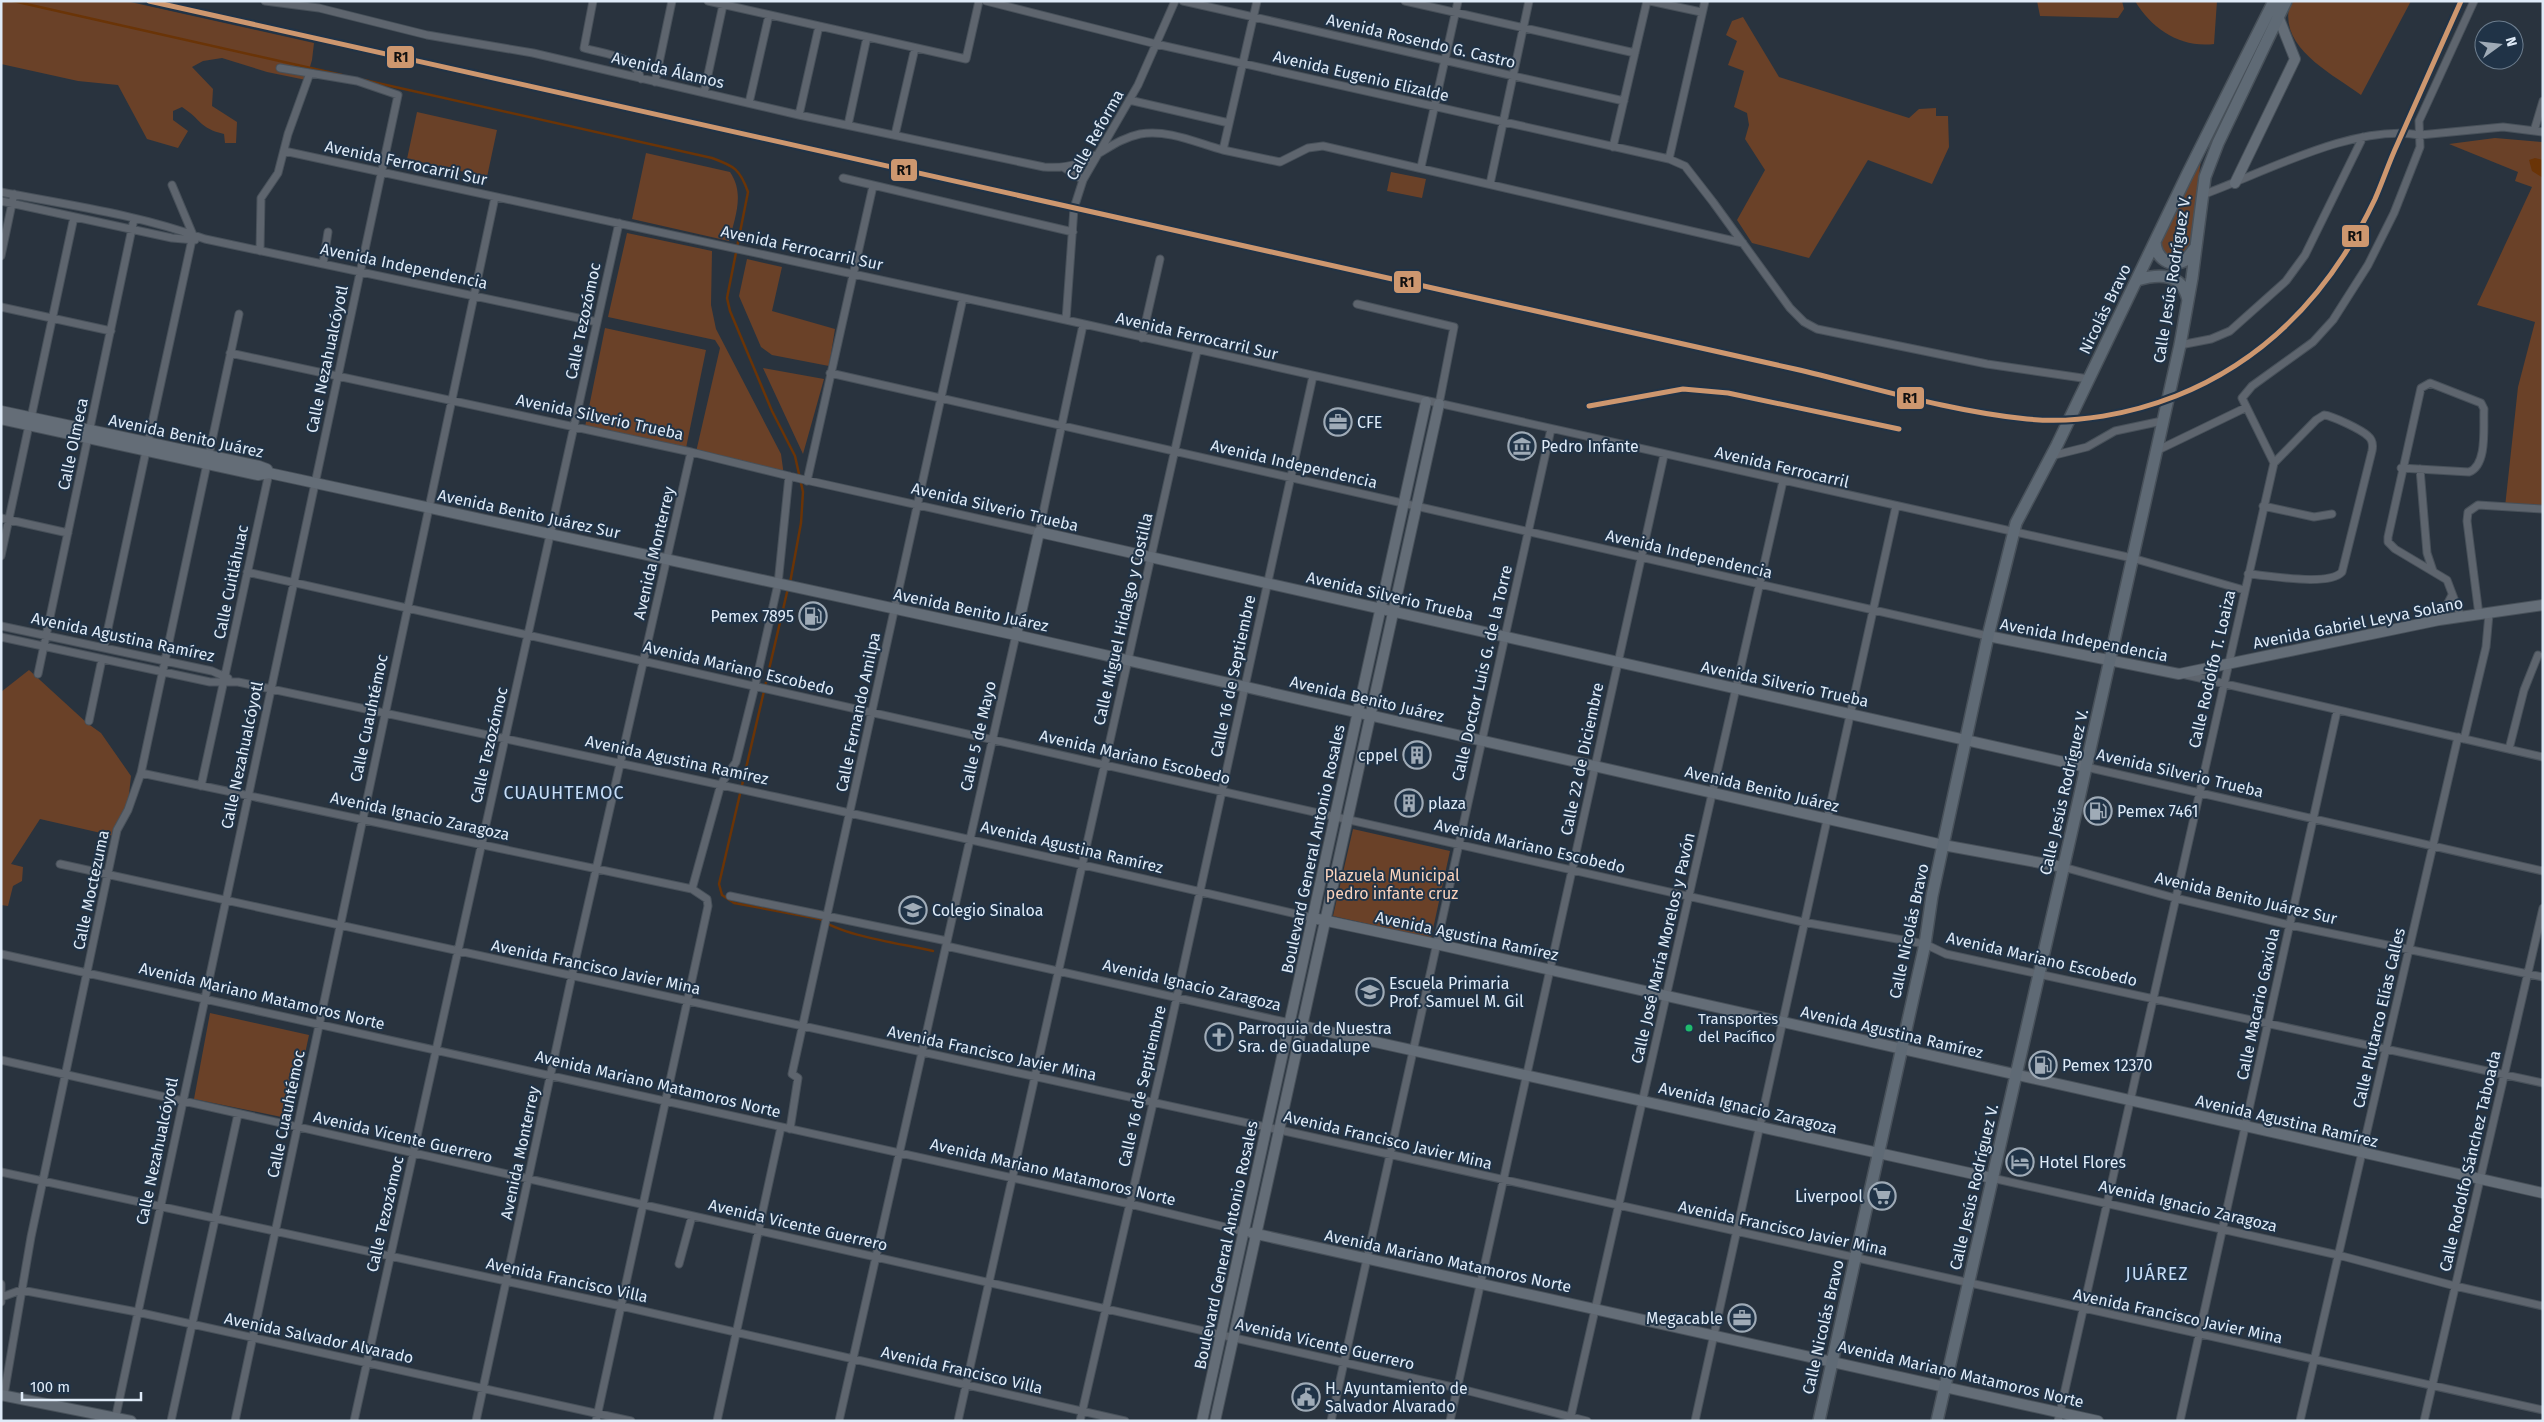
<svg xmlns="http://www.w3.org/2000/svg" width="2544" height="1422" viewBox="0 0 2544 1422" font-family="'Fira Sans',sans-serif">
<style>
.green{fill:#6a4128}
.water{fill:#6a3407}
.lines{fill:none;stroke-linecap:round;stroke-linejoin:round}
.stream{stroke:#6a3407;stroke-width:2.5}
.street-casing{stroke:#48515a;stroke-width:9}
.secondary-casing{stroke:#48515a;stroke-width:12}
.primary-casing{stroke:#48515a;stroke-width:14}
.street{stroke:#5e656e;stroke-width:7}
.secondary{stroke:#646d77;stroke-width:10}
.primary{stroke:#5f6a75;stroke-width:11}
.rail-1-casing{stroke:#203347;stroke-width:9}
.rail-1{stroke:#cd976f;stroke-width:5}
.bus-dot{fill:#20bc6c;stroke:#203347;stroke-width:2}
.labels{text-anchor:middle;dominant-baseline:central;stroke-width:4;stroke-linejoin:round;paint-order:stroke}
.bus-label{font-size:15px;fill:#dfebf8;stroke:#203347;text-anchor:start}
.street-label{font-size:16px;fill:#dfebf8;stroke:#203347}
.poi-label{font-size:16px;fill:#dfebf8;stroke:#203347;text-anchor:start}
.park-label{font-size:16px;fill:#fad3bd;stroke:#203347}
.neighbourhood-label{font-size:18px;letter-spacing:1px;fill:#c6ddf7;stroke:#203347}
.line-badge{stroke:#203347;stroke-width:2}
.pale-badge-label{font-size:14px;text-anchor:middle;font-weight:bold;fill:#111}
</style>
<rect width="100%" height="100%" fill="#29333e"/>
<path class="green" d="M1,1H126L314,43L312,60L306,80L267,72L222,58L203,61L192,67L213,89L212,106L237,122L236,143H225L224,134C199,128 202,120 182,107L173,111V120L188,131L178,148L147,139L118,85L78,81L1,64Z
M2037,1H2122L2124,9L2118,18L2040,16Z
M2135,1H2217L2214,44C2180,48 2152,29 2135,1Z
M2291,1H2411L2361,95C2331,73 2275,46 2291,1Z
M1743,17L1779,77L1909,118L1919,109L1936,108V116H1948L1949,147L1932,184L1868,160L1809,258L1752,243L1737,220L1765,170L1745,139L1749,125L1747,113L1734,107L1744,71L1728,65L1737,41L1726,35L1732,21Z
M417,112L497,130L487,177L407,159Z
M2495,138L2543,142V508L2505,507L2518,387L2535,322L2477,305L2532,187L2515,181L2518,172L2449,144Z
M646,153L730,172C745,194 735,217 729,241L632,219Z
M2201,159L2190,248L2185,256L2174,259L2164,254L2161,241Z
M1391,172L1426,179L1422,198L1387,191Z
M627,233L712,251L711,305L716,329L781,454L784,476L696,452L720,348L715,340L608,317Z
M747,259L782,267L772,311L835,329L829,366L772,355L761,347L739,296Z
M605,328L706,350L686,448L585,427Z
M763,368L824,379L803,454Z
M29,670L87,723L101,733L131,776L128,803L114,836L40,819L11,864L23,867L22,881L13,886L8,906L1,905V692Z
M1353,829L1450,851L1431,938L1333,916Z
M210,1013L309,1035L291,1119L194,1099Z"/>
<path class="water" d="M2535,158L2543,160V178L2532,171L2529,160Z"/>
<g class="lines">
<path class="stream" d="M13,1L342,75
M364,80L712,158C734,166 740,169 748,192L727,298L730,311L772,411L795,456L803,492L801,523L790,583
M788,588L719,884L722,895L734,903L820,919C842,936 904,944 933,951"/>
<g class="street-casing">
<path id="street" d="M265,1L319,8L427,35L533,53L799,115L1044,167C1092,171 1103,142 1140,134C1168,129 1197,143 1223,150C1242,154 1261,158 1280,162L1308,148L1323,146L1743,243
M593,1L584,48C604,54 635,55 641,79
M708,1L966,59L979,1
M986,1L1156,44L1669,159L1685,166L1713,202L1790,308L1804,322L1817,329L1987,364L2089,379
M1183,1L1624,101
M1405,1L1635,53
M1650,1L1701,12
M655,82L672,1
M704,93L723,5
M1129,100L1229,123
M749,103L769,15
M799,115L819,26
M848,125L867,37
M2534,131L2543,101
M895,135L915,48
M1613,147L1647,1
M1223,150L1257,1
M284,151L1066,320L2132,558L2244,590
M1669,159L1705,1
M1063,167L1083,180
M1421,167L1458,1
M843,178L1073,232
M1490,184L1529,1
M1,192C69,205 140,215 205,239L597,322
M2202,195C2264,173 2354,123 2420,135L2503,127L2543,132
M1,201L172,238L195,240
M260,251L261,198L278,173L288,134L310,73
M1,256L14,194
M323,264L328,232
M1357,304L1454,327L1439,404
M1,307L111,331
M1066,320L1074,208L1083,180L1138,85L1175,1
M1142,338L1160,259
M2180,345L2211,339L2230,331L2286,281L2305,255L2363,137
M230,353L691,452L801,479L1039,532L1083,325
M830,373L1988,636
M31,418L74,217
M148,442L193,235L172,185
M2156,451L2245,408
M2051,456L2087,447L2115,431L2162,421
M2401,468L2469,472C2488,465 2483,426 2484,409L2481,403L2430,383L2421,388L2388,537V542L2395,549L2447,580L2461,617
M2420,469L2427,553L2433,571
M807,481L873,186
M2263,506L2314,517L2332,514
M1,518L68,533
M1,556L29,425
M247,572L1803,922L1925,944L1946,954L2543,1083
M2248,574C2268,575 2328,587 2342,572L2372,451C2373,446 2373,440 2368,436C2362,430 2333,416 2324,415L2316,420L2274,463
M2479,615L2467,521L2468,512L2478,505L2543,509
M2439,620L2452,595
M1,626L212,671L228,678
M1,637L210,682H238C597,758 956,834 1313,918
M104,647L146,451
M38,674L134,219
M2182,674L2543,757
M89,721L102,659
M2464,739L2486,647L2489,614
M2509,749L2524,690L2538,655
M2086,767L2543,871
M141,773L692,889
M201,786L269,473
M60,864L1280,1130L2543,1410
M2063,867L2175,898L2290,925L2543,977
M730,896L947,941
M946,946L1290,1023
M1,954L1130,1204L1246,1232
M1,1060L1457,1388L1587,1421
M790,1129L798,1078L792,1074L963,298
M1,1172L621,1306L1125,1421
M1992,1178L2338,1255L2455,1286L2543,1306
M679,1264L692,1216
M1,1284V1302
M2,1297L21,1290L137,1312L631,1421
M4,1395L31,1237L117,830L128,810L141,773L239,314
M115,1420L398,95L357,81L280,68
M1570,1420L1783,481
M171,1421L238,1114
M235,1421L495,197
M354,1421L619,223
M476,1421L572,975L691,452
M596,1421L708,906L707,899L692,889L721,784L736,762L755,686L778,584L789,476
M717,1421L781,1127
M839,1421L1016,635
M958,1421L1197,351
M1080,1421L1165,1051L1313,376
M1331,1421L1551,429
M1450,1421L1664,455
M1695,1421L1896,506
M2058,1421L2274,463L2242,398L2252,386L2313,342L2333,320L2368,265L2394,213L2420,147L2419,121L2474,1
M2180,1421L2337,711
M2300,1421L2458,737
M2424,1421L2543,908"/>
</g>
<g class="secondary-casing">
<path id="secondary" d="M2235,183L2295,59L2278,16
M1,411L259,466L267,469L269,473
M1,419L258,475L269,473
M269,473L1016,635L1943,845L2063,867
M1016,635L1039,532L2086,767
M1988,636L2179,674L2439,620L2543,605
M1313,918L1436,944L2543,1193
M1298,1025L1992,1178
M1252,1233L2098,1421
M1,1395L131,1421
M1202,1421L1426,402
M1215,1421L1439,404"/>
</g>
<g class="primary-casing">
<path id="primary" d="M2155,242C2156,258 2170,269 2186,260L2195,248
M2137,280C2158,274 2182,272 2188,300
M1819,1421L1925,944L1932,896L1988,636L2016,523L2057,445L2187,175L2274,1
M1937,1421L2074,821L2180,345L2192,278L2205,177L2218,143L2286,1"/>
</g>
<use href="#street" class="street"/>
<use href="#secondary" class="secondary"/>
<use href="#primary" class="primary"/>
<g class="rail-1-casing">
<path id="rail-1" d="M149,1L1795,369C1872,387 1948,411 2027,419C2077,424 2130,414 2176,396C2269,359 2333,288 2375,199C2383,181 2389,162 2397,145C2418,97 2440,49 2461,1
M1589,406L1683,389L1728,393L1899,429"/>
</g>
<use href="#rail-1" class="rail-1"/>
</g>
<defs>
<g id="office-ring" transform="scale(1.4375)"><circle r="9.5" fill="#203347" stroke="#9fabb7" stroke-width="1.5"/><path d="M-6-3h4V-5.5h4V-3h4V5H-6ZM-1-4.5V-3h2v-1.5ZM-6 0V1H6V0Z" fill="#9fabb7"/></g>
<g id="museum-ring" transform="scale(1.4375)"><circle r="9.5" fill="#203347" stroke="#9fabb7" stroke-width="1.5"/><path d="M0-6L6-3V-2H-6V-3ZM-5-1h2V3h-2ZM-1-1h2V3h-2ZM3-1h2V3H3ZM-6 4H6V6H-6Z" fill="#9fabb7"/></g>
<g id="fuel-ring" transform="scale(1.4375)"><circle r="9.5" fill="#203347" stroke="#9fabb7" stroke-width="1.5"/><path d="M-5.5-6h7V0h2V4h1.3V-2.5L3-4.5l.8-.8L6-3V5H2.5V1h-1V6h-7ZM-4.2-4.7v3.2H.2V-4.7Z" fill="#9fabb7"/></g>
<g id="building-ring" transform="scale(1.4375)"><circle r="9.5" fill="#203347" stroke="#9fabb7" stroke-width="1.5"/><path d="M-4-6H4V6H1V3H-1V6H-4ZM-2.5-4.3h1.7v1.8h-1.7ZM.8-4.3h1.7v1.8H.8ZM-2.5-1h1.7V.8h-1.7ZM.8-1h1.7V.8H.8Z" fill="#9fabb7"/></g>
<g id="school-ring" transform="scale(1.4375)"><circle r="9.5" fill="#203347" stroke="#9fabb7" stroke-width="1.5"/><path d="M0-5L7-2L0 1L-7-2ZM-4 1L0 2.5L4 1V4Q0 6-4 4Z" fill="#9fabb7"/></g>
<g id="church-ring" transform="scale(1.4375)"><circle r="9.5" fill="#203347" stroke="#9fabb7" stroke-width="1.5"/><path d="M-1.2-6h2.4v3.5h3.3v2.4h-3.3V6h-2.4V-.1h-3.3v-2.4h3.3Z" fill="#9fabb7"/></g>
<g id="hotel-ring" transform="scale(1.4375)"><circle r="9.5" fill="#203347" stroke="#9fabb7" stroke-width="1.5"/><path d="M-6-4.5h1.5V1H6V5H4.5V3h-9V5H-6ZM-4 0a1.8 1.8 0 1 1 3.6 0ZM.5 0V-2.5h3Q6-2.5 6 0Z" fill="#9fabb7"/></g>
<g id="supermarket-ring" transform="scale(1.4375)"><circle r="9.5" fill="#203347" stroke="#9fabb7" stroke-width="1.5"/><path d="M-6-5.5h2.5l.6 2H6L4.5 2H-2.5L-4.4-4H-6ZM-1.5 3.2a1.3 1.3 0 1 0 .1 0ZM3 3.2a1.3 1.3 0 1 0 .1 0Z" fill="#9fabb7"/></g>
<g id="civic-ring" transform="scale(1.4375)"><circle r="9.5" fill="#203347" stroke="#9fabb7" stroke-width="1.5"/><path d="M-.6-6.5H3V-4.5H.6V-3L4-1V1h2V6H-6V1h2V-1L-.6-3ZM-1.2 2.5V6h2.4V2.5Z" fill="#9fabb7"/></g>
</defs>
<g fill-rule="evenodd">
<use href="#office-ring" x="1338" y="422"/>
<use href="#museum-ring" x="1522" y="446"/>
<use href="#fuel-ring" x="813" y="616"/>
<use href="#building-ring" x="1417" y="755"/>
<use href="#building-ring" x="1409" y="803"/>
<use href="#fuel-ring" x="2098" y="811"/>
<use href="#school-ring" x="913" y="910"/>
<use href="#school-ring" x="1370" y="992"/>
<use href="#church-ring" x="1219" y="1037"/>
<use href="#fuel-ring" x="2043" y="1065"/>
<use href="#hotel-ring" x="2020" y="1162"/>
<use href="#supermarket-ring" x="1882" y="1196"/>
<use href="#office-ring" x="1742" y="1318"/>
<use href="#civic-ring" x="1306" y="1397"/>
</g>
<circle class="bus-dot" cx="1689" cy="1028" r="4.5"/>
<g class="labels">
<g class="bus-label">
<text x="1698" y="1019">Transportes<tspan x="1698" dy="18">del Pacífico</tspan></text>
</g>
<g class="street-label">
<text transform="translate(1421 41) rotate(13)">Avenida Rosendo G. Castro</text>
<text transform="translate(668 70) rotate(13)">Avenida Álamos</text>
<text transform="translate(1361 76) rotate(13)">Avenida Eugenio Elizalde</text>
<text transform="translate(1095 135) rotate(-61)">Calle Reforma</text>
<text transform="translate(406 163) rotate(12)">Avenida Ferrocarril Sur</text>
<text transform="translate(802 248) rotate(12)">Avenida Ferrocarril Sur</text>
<text transform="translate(404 266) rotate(12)">Avenida Independencia</text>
<text transform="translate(2172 279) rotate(-81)">Calle Jesús Rodríguez V.</text>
<text transform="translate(2105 309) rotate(-64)">Nicolás Bravo</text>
<text transform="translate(583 321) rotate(-78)">Calle Tezozómoc</text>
<text transform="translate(1197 336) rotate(13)">Avenida Ferrocarril Sur</text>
<text transform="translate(327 359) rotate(-78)">Calle Nezahualcóyotl</text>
<text transform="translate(600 417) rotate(12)">Avenida Silverio Trueba</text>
<text transform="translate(186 436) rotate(12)">Avenida Benito Juárez</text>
<text transform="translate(73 444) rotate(-78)">Calle Olmeca</text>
<text transform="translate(1294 464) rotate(13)">Avenida Independencia</text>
<text transform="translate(1782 467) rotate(13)">Avenida Ferrocarril</text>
<text transform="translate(995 507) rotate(13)">Avenida Silverio Trueba</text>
<text transform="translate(529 514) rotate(12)">Avenida Benito Juárez Sur</text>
<text transform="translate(654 553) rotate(-77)">Avenida Monterrey</text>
<text transform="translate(1689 554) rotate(13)">Avenida Independencia</text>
<text transform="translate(231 582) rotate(-78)">Calle Cuitláhuac</text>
<text transform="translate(1390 596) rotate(13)">Avenida Silverio Trueba</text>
<text transform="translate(971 610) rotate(12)">Avenida Benito Juárez</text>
<text transform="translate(1123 619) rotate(-77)">Calle Miguel Hidalgo y Costilla</text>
<text transform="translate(2358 623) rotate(-11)">Avenida Gabriel Leyva Solano</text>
<text transform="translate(123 637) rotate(12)">Avenida Agustina Ramírez</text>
<text transform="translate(2084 640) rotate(11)">Avenida Independencia</text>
<text transform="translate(739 668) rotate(13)">Avenida Mariano Escobedo</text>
<text transform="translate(2212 669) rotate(-77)">Calle Rodolfo T. Loaiza</text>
<text transform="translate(1482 673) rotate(-77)">Calle Doctor Luis G. de la Torre</text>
<text transform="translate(1233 676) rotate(-78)">Calle 16 de Septiembre</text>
<text transform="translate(1785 684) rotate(12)">Avenida Silverio Trueba</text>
<text transform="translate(1367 699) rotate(13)">Avenida Benito Juárez</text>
<text transform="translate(858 712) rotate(-78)">Calle Fernando Amilpa</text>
<text transform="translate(369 718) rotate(-78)">Calle Cuauhtémoc</text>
<text transform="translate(978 736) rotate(-77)">Calle 5 de Mayo</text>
<text transform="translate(489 745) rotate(-77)">Calle Tezozómoc</text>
<text transform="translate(242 755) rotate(-78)">Calle Nezahualcóyotl</text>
<text transform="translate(1135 757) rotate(13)">Avenida Mariano Escobedo</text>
<text transform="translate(1582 759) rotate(-78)">Calle 22 de Diciembre</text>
<text transform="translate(677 760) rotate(12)">Avenida Agustina Ramírez</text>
<text transform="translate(2180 773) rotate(13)">Avenida Silverio Trueba</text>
<text transform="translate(1762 789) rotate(13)">Avenida Benito Juárez</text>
<text transform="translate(2064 792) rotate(-77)">Calle Jesús Rodríguez V.</text>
<text transform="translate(420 816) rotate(12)">Avenida Ignacio Zaragoza</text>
<text transform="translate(1530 846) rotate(13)">Avenida Mariano Escobedo</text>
<text transform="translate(1072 847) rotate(13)">Avenida Agustina Ramírez</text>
<text transform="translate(1313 849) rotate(-78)">Boulevard General Antonio Rosales</text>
<text transform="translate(91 890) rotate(-78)">Calle Moctezuma</text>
<text transform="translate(2246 898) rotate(13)">Avenida Benito Juárez Sur</text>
<text transform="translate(1909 931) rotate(-78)">Calle Nicolás Bravo</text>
<text transform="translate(1467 936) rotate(12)">Avenida Agustina Ramírez</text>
<text transform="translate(1663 948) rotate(-77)">Calle José María Morelos y Pavón</text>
<text transform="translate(2042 959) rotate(13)">Avenida Mariano Escobedo</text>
<text transform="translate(596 967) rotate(12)">Avenida Francisco Javier Mina</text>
<text transform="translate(1192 985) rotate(13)">Avenida Ignacio Zaragoza</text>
<text transform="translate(262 996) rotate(13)">Avenida Mariano Matamoros Norte</text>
<text transform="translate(2258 1004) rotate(-78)">Calle Macario Gaxiola</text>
<text transform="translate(2379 1018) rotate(-77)">Calle Plutarco Elías Calles</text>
<text transform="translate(1892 1032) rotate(13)">Avenida Agustina Ramírez</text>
<text transform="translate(992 1053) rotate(12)">Avenida Francisco Javier Mina</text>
<text transform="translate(658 1084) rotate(13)">Avenida Mariano Matamoros Norte</text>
<text transform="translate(1142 1086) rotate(-77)">Calle 16 de Septiembre</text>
<text transform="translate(1748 1108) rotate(13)">Avenida Ignacio Zaragoza</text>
<text transform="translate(286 1114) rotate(-78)">Calle Cuauhtémoc</text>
<text transform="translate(2287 1121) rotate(13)">Avenida Agustina Ramírez</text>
<text transform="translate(403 1137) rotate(13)">Avenida Vicente Guerrero</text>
<text transform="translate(1388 1140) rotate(13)">Avenida Francisco Javier Mina</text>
<text transform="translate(157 1151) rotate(-78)">Calle Nezahualcóyotl</text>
<text transform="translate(520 1153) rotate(-78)">Avenida Monterrey</text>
<text transform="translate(2470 1161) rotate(-77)">Calle Rodolfo Sánchez Taboada</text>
<text transform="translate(1053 1172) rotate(13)">Avenida Mariano Matamoros Norte</text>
<text transform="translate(1974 1187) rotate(-77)">Calle Jesús Rodríguez V.</text>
<text transform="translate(2188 1206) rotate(13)">Avenida Ignacio Zaragoza</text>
<text transform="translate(385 1214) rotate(-77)">Calle Tezozómoc</text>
<text transform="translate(798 1225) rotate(13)">Avenida Vicente Guerrero</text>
<text transform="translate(1783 1228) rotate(12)">Avenida Francisco Javier Mina</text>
<text transform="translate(1226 1245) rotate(-78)">Boulevard General Antonio Rosales</text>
<text transform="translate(1448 1261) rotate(12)">Avenida Mariano Matamoros Norte</text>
<text transform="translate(567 1280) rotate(12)">Avenida Francisco Villa</text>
<text transform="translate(2178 1316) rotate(12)">Avenida Francisco Javier Mina</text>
<text transform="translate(1823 1327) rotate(-77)">Calle Nicolás Bravo</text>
<text transform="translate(319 1338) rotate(12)">Avenida Salvador Alvarado</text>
<text transform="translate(1325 1344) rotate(13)">Avenida Vicente Guerrero</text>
<text transform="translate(962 1370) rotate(13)">Avenida Francisco Villa</text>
<text transform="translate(1961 1374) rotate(13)">Avenida Mariano Matamoros Norte</text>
</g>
<g class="poi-label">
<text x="1357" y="422">CFE</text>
<text x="1541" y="446">Pedro Infante</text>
<text x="794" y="616" text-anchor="end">Pemex 7895</text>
<text x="1398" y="755" text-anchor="end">cppel</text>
<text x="1428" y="803">plaza</text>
<text x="2117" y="811">Pemex 7461</text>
<text x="932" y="910">Colegio Sinaloa</text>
<text x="1389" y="983">Escuela Primaria<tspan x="1389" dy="18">Prof. Samuel M. Gil</tspan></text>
<text x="1238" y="1028">Parroquia de Nuestra<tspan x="1238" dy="18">Sra. de Guadalupe</tspan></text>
<text x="2062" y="1065">Pemex 12370</text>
<text x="2039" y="1162">Hotel Flores</text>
<text x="1863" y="1196" text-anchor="end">Liverpool</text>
<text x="1723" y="1318" text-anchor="end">Megacable</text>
<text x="1325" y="1388">H. Ayuntamiento de<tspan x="1325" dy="18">Salvador Alvarado</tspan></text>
</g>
<g class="park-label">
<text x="1392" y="875">Plazuela Municipal<tspan x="1392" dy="18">pedro infante cruz</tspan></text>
</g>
<g class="neighbourhood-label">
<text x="564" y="793">CUAUHTEMOC</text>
<text x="2157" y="1274">JUÁREZ</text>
</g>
</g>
<g class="line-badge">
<rect x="386" y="45" width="29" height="24" rx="5" fill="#cd976f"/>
<rect x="890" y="158" width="28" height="24" rx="5" fill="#cd976f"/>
<rect x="2341" y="224" width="29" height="24" rx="5" fill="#cd976f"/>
<rect x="1393" y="270" width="29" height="24" rx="5" fill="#cd976f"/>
<rect x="1896" y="386" width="29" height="24" rx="5" fill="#cd976f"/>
</g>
<g class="pale-badge-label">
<text x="401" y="62">R1</text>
<text x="904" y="175">R1</text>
<text x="2355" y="241">R1</text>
<text x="1407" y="287">R1</text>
<text x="1910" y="403">R1</text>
</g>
<rect width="2544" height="1422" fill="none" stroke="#dfebf8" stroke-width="5"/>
<g transform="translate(2499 45) rotate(75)"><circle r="24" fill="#203347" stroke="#6c7d8e"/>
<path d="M0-4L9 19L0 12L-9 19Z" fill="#9fabb7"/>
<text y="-8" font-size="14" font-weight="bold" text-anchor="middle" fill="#dfebf8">N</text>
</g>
<path d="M22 1392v8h119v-8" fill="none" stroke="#dfebf8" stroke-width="2.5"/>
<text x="30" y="1392" font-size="15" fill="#dfebf8" stroke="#203347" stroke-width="4" paint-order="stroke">100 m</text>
</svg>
